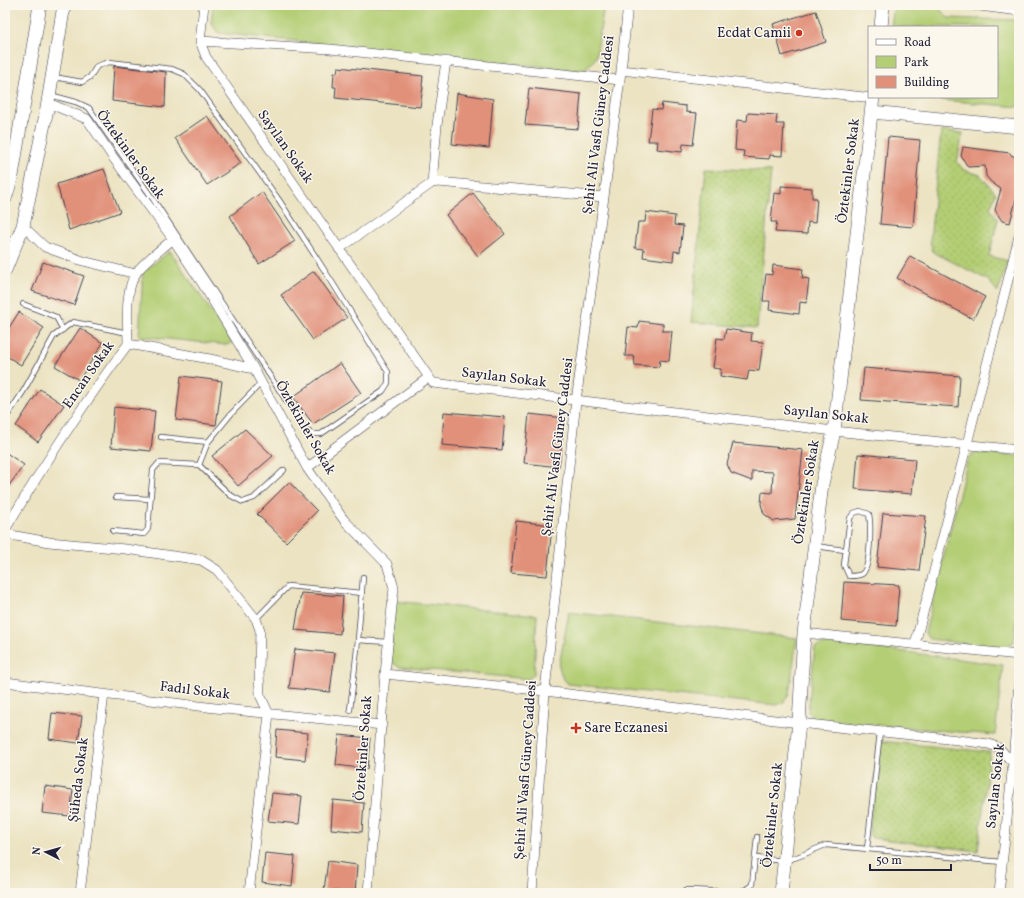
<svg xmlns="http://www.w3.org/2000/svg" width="1024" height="898" viewBox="0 0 1024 898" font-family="Vollkorn,serif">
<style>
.grass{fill:url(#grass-dots);stroke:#6a7858}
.park{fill:#b3ce74;stroke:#6a7858}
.building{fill:#e1917a}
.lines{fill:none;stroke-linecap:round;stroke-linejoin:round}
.lane-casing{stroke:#403f4f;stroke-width:6}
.street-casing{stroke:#403f4f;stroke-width:10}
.secondary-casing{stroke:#403f4f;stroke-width:14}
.lane{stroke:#fff;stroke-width:4.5}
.street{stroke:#fff;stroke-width:9}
.secondary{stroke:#fff;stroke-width:13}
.poi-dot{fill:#c8321e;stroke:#fbf7ec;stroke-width:1.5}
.labels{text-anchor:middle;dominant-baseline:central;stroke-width:3;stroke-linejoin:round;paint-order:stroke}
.poi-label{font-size:14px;fill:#22223b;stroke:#fbf7ec;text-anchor:end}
.street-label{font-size:14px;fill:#22223b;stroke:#fbf7ec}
</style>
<defs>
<pattern id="grass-dots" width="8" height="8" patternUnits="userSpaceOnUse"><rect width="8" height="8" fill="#b3ce74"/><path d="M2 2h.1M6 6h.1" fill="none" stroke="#9ab165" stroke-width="1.8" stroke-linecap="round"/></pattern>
</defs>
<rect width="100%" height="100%" fill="#fbf7ec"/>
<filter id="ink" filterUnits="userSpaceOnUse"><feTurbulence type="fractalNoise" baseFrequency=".025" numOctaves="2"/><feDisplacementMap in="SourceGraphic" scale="8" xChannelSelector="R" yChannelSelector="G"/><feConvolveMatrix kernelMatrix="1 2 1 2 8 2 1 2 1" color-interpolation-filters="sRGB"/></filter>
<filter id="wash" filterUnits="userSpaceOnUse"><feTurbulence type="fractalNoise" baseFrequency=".012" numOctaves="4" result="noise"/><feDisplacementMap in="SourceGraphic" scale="16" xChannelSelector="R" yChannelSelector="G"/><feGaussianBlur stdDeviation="0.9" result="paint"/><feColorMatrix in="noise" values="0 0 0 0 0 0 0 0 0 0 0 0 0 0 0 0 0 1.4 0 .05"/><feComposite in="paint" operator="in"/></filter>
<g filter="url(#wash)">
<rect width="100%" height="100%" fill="#ebe3c1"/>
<path class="grass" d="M941,131L963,133L957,162L964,170L980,175L996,193L990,208L998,219L989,256L1008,261L998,292L988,280L933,252L930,241Z
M706,168L771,171L757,328L691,322Z
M879,741L990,752L978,851L872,838L869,834Z"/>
<path class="park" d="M213,5H604L596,58L584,71L218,33L211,23Z
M894,5H936L948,18L1019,20V107L909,97H997V27H891Z
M170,251L232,342L227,345L139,336L143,272Z
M976,453L1019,456V590L1014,642L1002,648L929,639L925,633L968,458Z
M394,601L537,615L534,674L528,679L399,667L390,661Z
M569,612L797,638L789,694L783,703L776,705L568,684L562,677L559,666Z
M831,642L1003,665L995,735L816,720L808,712L815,647Z"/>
<g id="blocks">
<path class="building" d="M816,11L826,42L782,56L773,24Z
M114,66L166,72L165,107L112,101Z
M338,67L423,76L422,86L423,87L420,107L335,98L336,87H333L334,73H337Z
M529,88L581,94L578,129L525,125Z
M457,93L493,99L489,148L452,144Z
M662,103L686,106V112L697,113L693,145L683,144L682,152L657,149L658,141H648L652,109L661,110Z
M748,113L777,115L776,124H784L782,156L770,155L769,159L743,157L744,151L735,150L737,120L747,121Z
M207,116L241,163L207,185L175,138Z
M888,137L920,140L913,227L880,224Z
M963,147L1010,153L1012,156H1019V188L1010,223L1002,221L995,210L1001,189L991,182L986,176L985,166L968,167L961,156Z
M104,169L120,212L69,230L57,184Z
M781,186L812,188V198H817L815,223L808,222L807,234L775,232L777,222H771L774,193L781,194Z
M262,192L295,241L259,264L230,216Z
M473,193L505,234L478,256L446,215Z
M646,212L675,216L674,225L683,226L680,252L674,251L673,261L643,257L644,249L635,248L638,222H645Z
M910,256L985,297L973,319L897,278Z
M43,262L84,276L74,305L32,291Z
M773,265L803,269L802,278L809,279L806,303L800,302L799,314L769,310L770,301H763L766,274L772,275Z
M314,271L347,318L313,340L281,295Z
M19,312L44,328L21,365L5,355V334Z
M639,321L663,324V331H672L669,361L660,360L659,367L635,365L634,356H625L628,327L638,328Z
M80,328L103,343L79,380L55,366Z
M726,329L752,333L751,341L763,342L759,371L749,370L747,380L720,376L721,369L713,368L717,338L724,339Z
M340,363L361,393L313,424L293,397Z
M864,368L960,376L958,407L861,400Z
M181,376L222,381L216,425L176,420Z
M40,389L64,405L38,442L16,426Z
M114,407L155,411L151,451L111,447Z
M444,412L505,417L502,450L442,445Z
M529,414L565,418L559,467L524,463Z
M245,429L273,456L238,486L212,456Z
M733,443L803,450L795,519L774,521L764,514L761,504L762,492L772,493L773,472L752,471V481L731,473L727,464Z
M5,452L24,465L5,491Z
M858,454L915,459L912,494L855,489Z
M289,482L317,511L286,542L257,514Z
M883,513L926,516L919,571L877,567Z
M516,521L552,525L547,576L511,573Z
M844,582L899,585L896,626L841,621Z
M301,593L343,596L340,634L295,630Z
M295,649L335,653L330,692L289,688Z
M52,713L82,716L78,743L49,739Z
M277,730L308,733L305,760L275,757Z
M339,735L370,738L367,769L336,765Z
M45,786L73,790L70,816L42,813Z
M272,793L302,796L299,824L268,821Z
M333,800L364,803L362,832L331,829Z
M265,853L295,856L292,886L262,882Z
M328,861L357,865L355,893L324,890Z"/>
</g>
</g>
<g filter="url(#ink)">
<use href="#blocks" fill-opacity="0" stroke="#403f4f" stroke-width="1"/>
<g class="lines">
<g class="lane-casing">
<path id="lane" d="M50,95L76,102L89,108L153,199L305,429L312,434H321L383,391L388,383V372L332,282L279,200L200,90L184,74L172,69L109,62L97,66L90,77L82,82L54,77
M23,304L56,317L63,330
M5,419L23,392L54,336L73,322L128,333
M161,437L208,442
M199,465L208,442L231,414L261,383
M116,497L150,499
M860,511L869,514C871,525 871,567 862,574C858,576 854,576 849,576L844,565L850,518L854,513Z
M113,531L144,534L148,529L153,470L159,463L199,465L230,495L243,502L254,498L284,470
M815,546L845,550
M256,619L288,586L362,593
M358,640L363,577
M350,710L358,640L388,642
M867,849L880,732
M756,858C765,859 775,861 784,860C797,860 813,849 826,845L1002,862
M686,890L737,892L745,890L752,885L757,837"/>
</g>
<g class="street-casing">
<path id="street" d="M204,5L200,41L206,57L281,165L433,383L834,431L1019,450
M972,5L1019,11
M200,41L330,49L620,80
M621,70L873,98
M48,103L87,119L112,156L173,239L202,283L254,369L307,468L344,520L387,564L394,588L385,674L368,893
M432,183L437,125L446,61
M23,226L45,247L83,261L136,274
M339,249L432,183L438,182L604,197
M128,344C128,323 124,292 136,273C145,260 161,250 173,239
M307,468L429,377
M5,530C43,466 83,404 128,344L210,359L254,369
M5,534L49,542L125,549L201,560L217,570L256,619L260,630L259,671L260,695L269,714L249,893
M804,633L1019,655
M915,644L967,444L1019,236
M385,674L545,691L799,723L958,740L989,744L999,748L1013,763H1019
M5,682L215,708L382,725
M80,893L104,694
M532,893L545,691L576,401L620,80L628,5
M999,893L1013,763L1019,682"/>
</g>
<g class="secondary-casing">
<path id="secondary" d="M881,27L883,5
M872,112L1019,127
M5,199L12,176L40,5
M5,270L23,226L46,114L64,5
M781,893L799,723L804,633L822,484L834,431L873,97"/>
</g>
<use href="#lane" class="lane"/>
<use href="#street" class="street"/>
<use href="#secondary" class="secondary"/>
</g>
</g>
<g class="poi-dot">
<circle cx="799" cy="33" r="4"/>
<path d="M574 722h4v4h4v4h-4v4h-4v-4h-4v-4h4z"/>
</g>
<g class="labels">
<g class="poi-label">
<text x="791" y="33">Ecdat Camii</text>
<text x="584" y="728" text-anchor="start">Sare Eczanesi</text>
</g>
<g class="street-label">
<text transform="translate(599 125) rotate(-83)">Şehit Ali Vasfi Güney Caddesi</text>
<text transform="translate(285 147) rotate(55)">Sayılan Sokak</text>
<text transform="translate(130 155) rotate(54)">Öztekinler Sokak</text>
<text transform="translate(849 171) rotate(-83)">Öztekinler Sokak</text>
<text transform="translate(89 375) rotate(-55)">Encan Sokak</text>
<text transform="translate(504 378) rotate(7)">Sayılan Sokak</text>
<text transform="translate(826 415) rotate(6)">Sayılan Sokak</text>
<text transform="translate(305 428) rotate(60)">Öztekinler Sokak</text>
<text transform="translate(558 447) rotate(-83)">Şehit Ali Vasfi Güney Caddesi</text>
<text transform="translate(807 492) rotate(-81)">Öztekinler Sokak</text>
<text transform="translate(195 691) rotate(7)">Fadıl Sokak</text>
<text transform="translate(364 748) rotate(-86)">Öztekinler Sokak</text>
<text transform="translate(526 770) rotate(-86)">Şehit Ali Vasfi Güney Caddesi</text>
<text transform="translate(79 780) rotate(-83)">Şüheda Sokak</text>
<text transform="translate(996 786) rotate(-84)">Sayılan Sokak</text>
<text transform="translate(773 815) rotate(-84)">Öztekinler Sokak</text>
</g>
</g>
<rect width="1024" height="898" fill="none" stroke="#fbf7ec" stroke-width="20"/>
<rect x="868" y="26" width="130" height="72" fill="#fbf7ec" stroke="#a4a2a5"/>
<rect x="876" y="39" width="20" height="6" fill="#ffffff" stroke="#a4a2a5"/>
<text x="904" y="46" font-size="12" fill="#22223b">Road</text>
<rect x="876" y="56" width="20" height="12" fill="#b3ce74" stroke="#a4a2a5"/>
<text x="904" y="66" font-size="12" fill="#22223b">Park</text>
<rect x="876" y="76" width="20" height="12" fill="#e1917a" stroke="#a4a2a5"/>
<text x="904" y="86" font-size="12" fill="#22223b">Building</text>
<g transform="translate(46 852) rotate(276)" stroke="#fbf7ec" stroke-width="3" paint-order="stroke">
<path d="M0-3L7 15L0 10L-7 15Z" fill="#22223b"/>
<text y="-6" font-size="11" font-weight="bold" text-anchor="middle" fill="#22223b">N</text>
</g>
<path d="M870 864v6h81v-6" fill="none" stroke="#22223b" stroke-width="2"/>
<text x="876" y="864" font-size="12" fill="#22223b" stroke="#fbf7ec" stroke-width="3" paint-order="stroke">50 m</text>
</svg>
